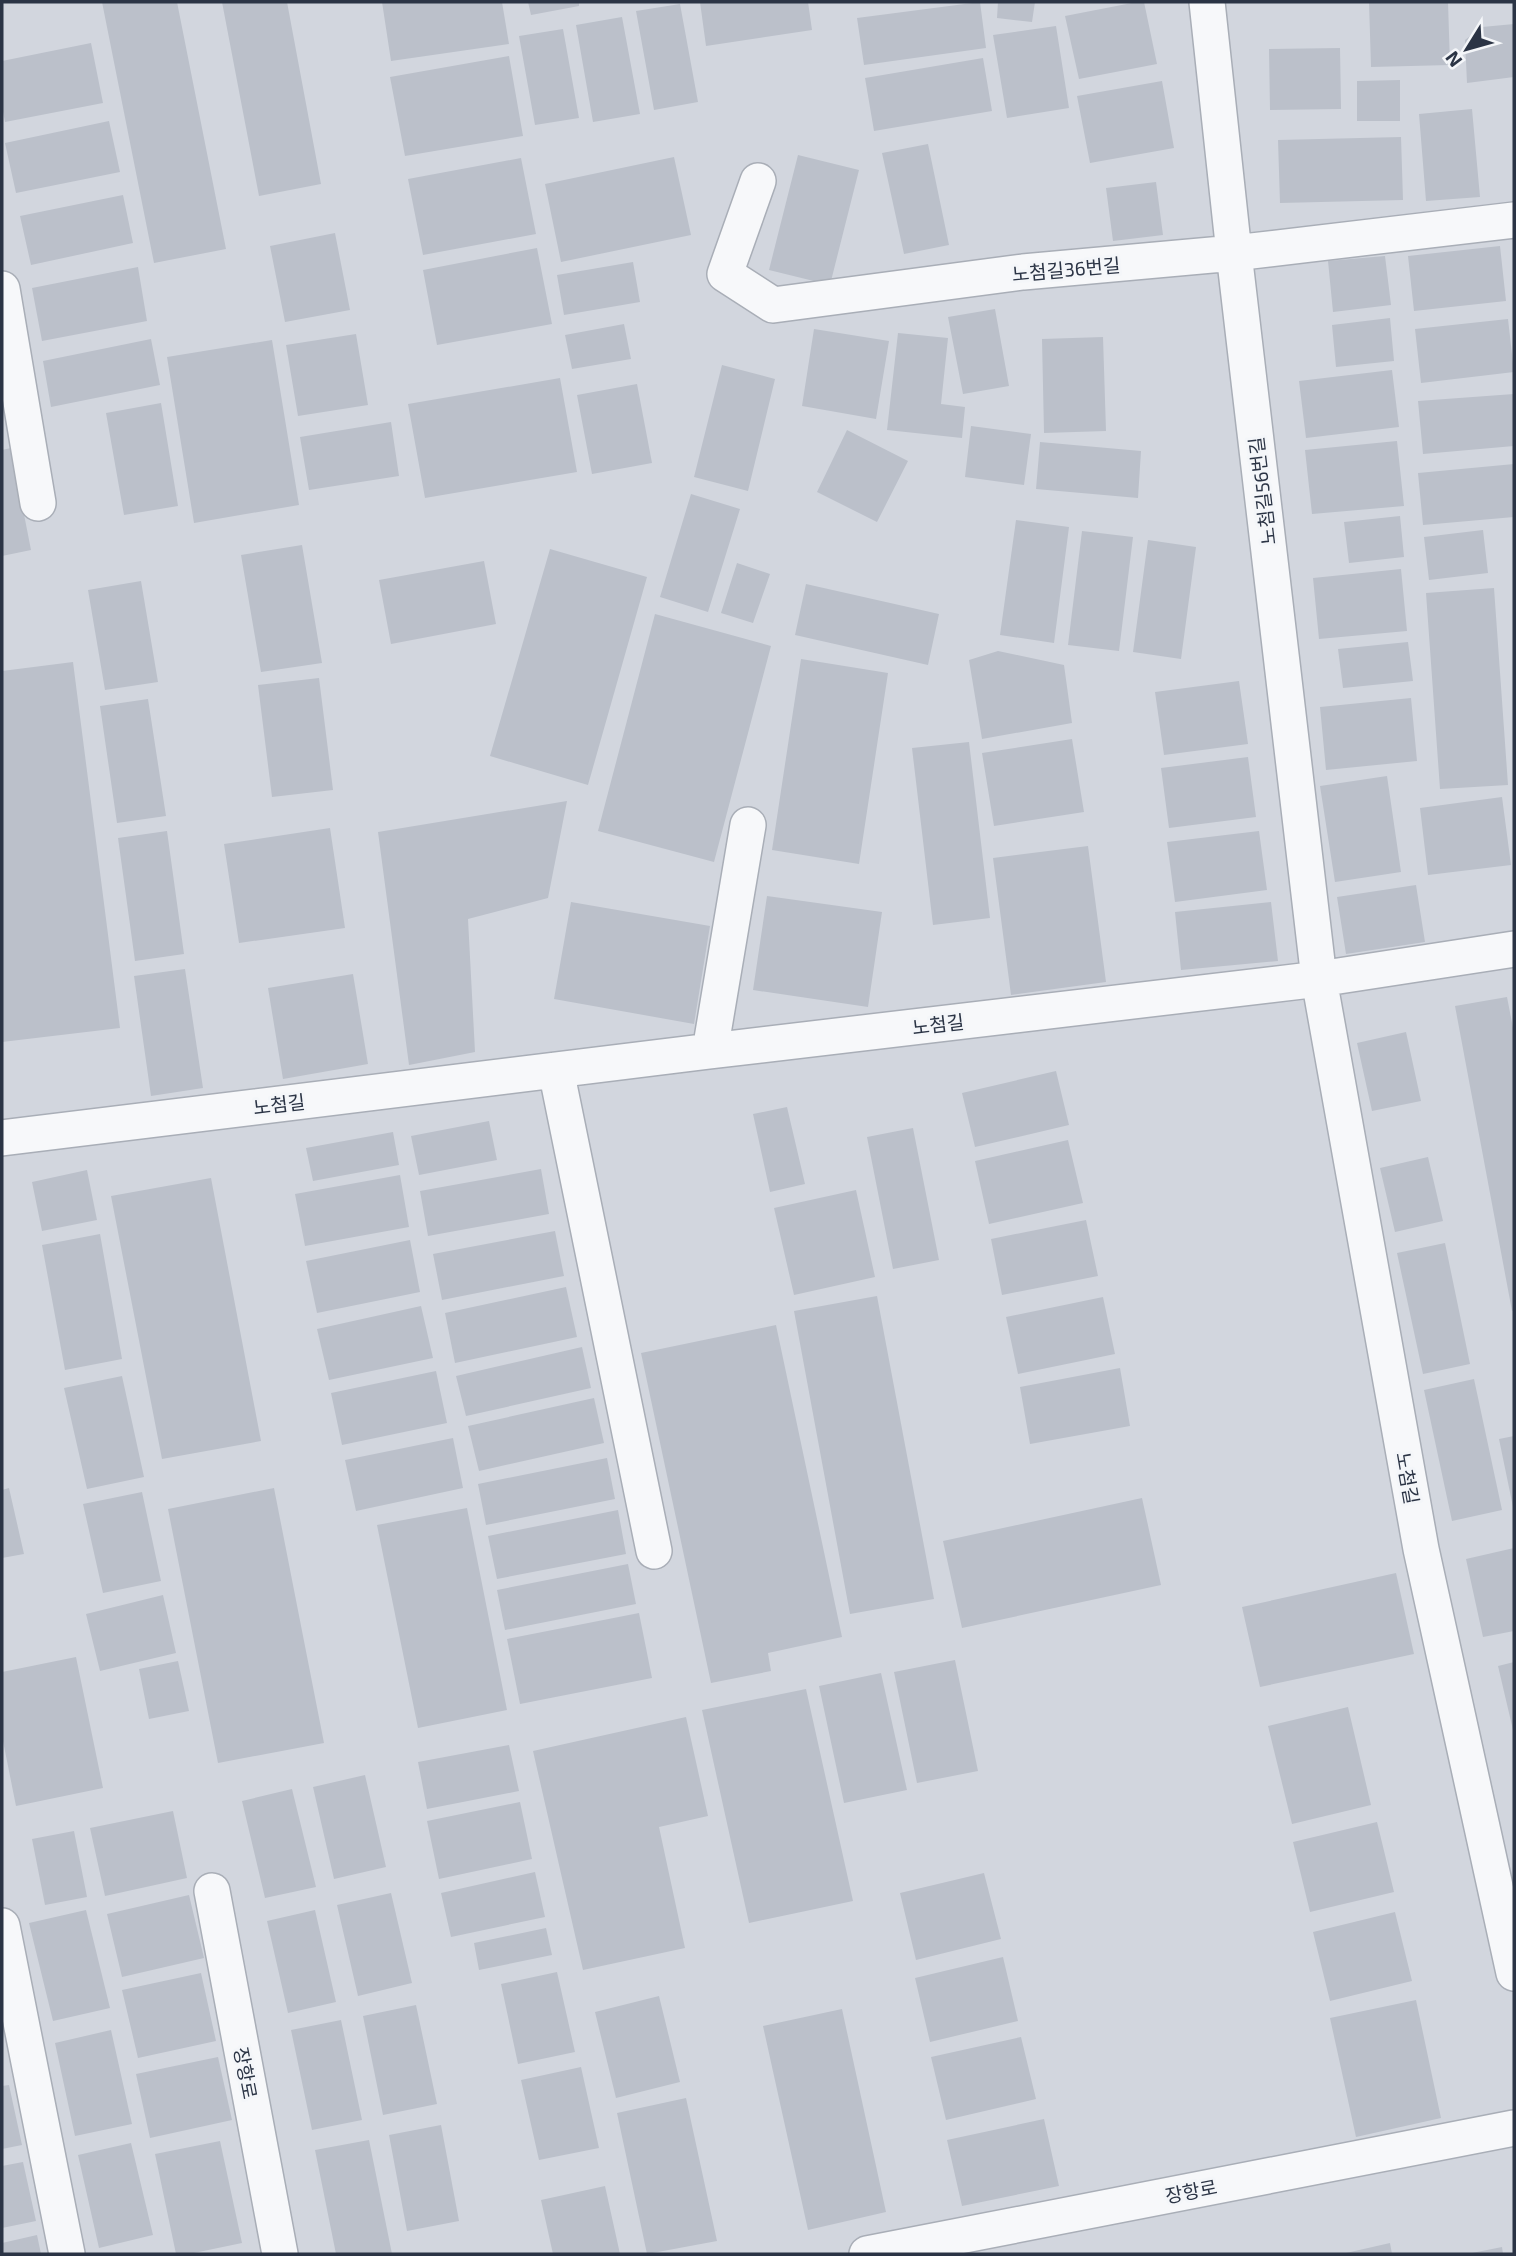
<svg xmlns="http://www.w3.org/2000/svg" width="1516" height="2256" viewBox="0 0 1516 2256" font-family="'Exo 2','Noto Sans KR',sans-serif">
<style>
.built{fill:#d2d6de}
.building{fill:#bbc0ca}
.lines{fill:none;stroke-linecap:round;stroke-linejoin:round}
.minor-casing{stroke:#a9aeb7;stroke-width:38}
.minor{stroke:#f7f8fa;stroke-width:35}
.labels{text-anchor:middle;dominant-baseline:central;stroke-width:6;stroke-linejoin:round;paint-order:stroke}
.street-label{font-size:19px;fill:#2b3445;stroke:#f4f6f9}
</style>
<rect width="100%" height="100%" fill="#e4e7ec"/>
<path class="built" d="M2,2H1514V2254H2Z"/>
<path class="building" d="M102,2H177L226,249L154,263Z
M222,2H287L321,184L259,196Z
M382,2H502L509,44L391,61Z
M528,2H579V6L531,15Z
M700,2H808L812,30L706,46Z
M980,2L986,48L864,65L857,18Z
M998,2H1035L1032,22L997,18Z
M1137,2H1144L1157,64L1079,79L1065,16Z
M1369,2H1448L1450,65L1371,67Z
M680,4L698,102L654,110L636,11Z
M622,17L640,114L593,122L576,25Z
M1514,24V77L1467,83L1465,40L1482,27Z
M1056,26L1069,108L1007,118L993,35Z
M563,29L579,118L535,125L519,36Z
M91,43L103,103L5,122L2,106V61Z
M1340,48L1341,109L1270,110L1269,49Z
M509,56L523,136L405,156L390,77Z
M983,58L992,111L874,131L865,78Z
M1400,80V121H1357V81Z
M1162,81L1174,148L1090,163L1077,96Z
M1472,109L1480,197L1426,201L1419,114Z
M109,121L120,172L16,193L5,143Z
M1401,137L1403,200L1280,203L1278,140Z
M928,144L949,245L904,254L882,153Z
M798,155L859,170L830,285L769,270Z
M674,157L691,235L561,262L545,184Z
M521,158L536,234L423,255L408,179Z
M1156,182L1163,235L1113,241L1106,188Z
M123,195L133,243L31,265L20,216Z
M335,233L350,310L285,322L270,246Z
M1500,246L1506,301L1414,311L1408,256Z
M537,248L552,324L437,345L423,270Z
M1385,256L1391,305L1333,312L1328,261Z
M633,262L640,302L564,315L557,275Z
M138,267L147,321L42,341L32,288Z
M995,309L1009,386L963,394L948,317Z
M1390,318L1394,361L1336,367L1332,325Z
M1508,319L1514,372L1421,383L1415,329Z
M624,324L631,359L572,369L565,335Z
M814,329L889,341L876,419L802,406Z
M898,333L948,338L941,404L965,407L962,438L887,430Z
M356,334L368,405L298,416L286,345Z
M1103,337L1106,431L1044,433L1042,339Z
M151,339L160,385L51,407L43,361Z
M272,340L299,505L194,523L167,357Z
M722,365L775,379L748,491L694,477Z
M1392,370L1399,427L1306,438L1299,381Z
M560,378L577,472L425,498L408,404Z
M637,384L652,463L592,474L577,395Z
M1514,394V446L1423,454L1418,401Z
M161,403L178,506L124,515L106,413Z
M391,422L399,476L309,490L300,437Z
M971,426L1031,434L1024,485L965,477Z
M847,430L908,461L877,522L817,492Z
M1397,441L1404,506L1312,514L1305,450Z
M1040,442L1141,451L1138,498L1036,489Z
M11,448L31,550L2,556V450Z
M1514,464V517L1423,525L1418,473Z
M691,494L740,509L708,612L660,597Z
M1400,516L1404,557L1349,563L1344,522Z
M1016,520L1069,527L1054,643L1000,635Z
M1483,530L1488,573L1429,580L1424,537Z
M1082,531L1133,537L1119,651L1068,645Z
M1148,540L1196,547L1181,659L1133,652Z
M302,545L322,663L261,672L241,555Z
M550,549L647,577L588,785L490,756Z
M484,561L496,624L391,644L379,580Z
M737,563L770,574L753,623L721,613Z
M1401,569L1407,631L1319,639L1313,578Z
M141,581L158,682L105,690L88,590Z
M806,584L939,614L928,665L795,635Z
M1494,588L1508,785L1440,789L1426,593Z
M655,614L771,646L714,862L598,831Z
M1408,642L1413,681L1343,688L1338,649Z
M998,651L1064,665L1072,723L982,739L969,660Z
M801,659L888,673L859,864L772,850Z
M73,662L120,1028L2,1042V671Z
M319,678L333,790L272,797L258,685Z
M1239,681L1248,744L1164,755L1155,692Z
M1411,698L1417,761L1326,770L1320,707Z
M148,699L166,816L117,823L100,706Z
M1072,739L1084,812L994,826L982,753Z
M969,742L990,918L933,925L912,748Z
M1248,757L1256,817L1169,828L1161,768Z
M1387,776L1401,872L1335,882L1320,786Z
M1502,797L1511,865L1428,875L1420,808Z
M567,801L548,898L468,919L475,1052L409,1065L378,832Z
M330,828L345,928L239,943L224,844Z
M167,831L184,954L135,961L118,838Z
M1259,831L1267,890L1175,902L1167,842Z
M1088,846L1106,982L1011,995L993,858Z
M1416,885L1425,942L1346,954L1337,897Z
M767,896L882,912L868,1007L753,990Z
M571,902L710,926L694,1024L554,999Z
M1271,902L1278,961L1181,970L1175,912Z
M185,969L203,1088L151,1096L134,976Z
M353,974L368,1064L283,1079L268,988Z
M1507,997L1514,1033V1310L1512,1311L1455,1006Z
M1406,1032L1421,1101L1372,1111L1357,1043Z
M1056,1071L1069,1125L975,1147L962,1093Z
M787,1107L805,1184L770,1192L753,1114Z
M489,1121L497,1160L419,1175L411,1136Z
M913,1128L939,1260L893,1269L867,1137Z
M393,1132L399,1165L313,1181L306,1148Z
M1068,1140L1083,1203L989,1224L975,1161Z
M1428,1157L1443,1221L1395,1232L1380,1168Z
M541,1169L549,1214L428,1236L420,1191Z
M87,1170L97,1220L42,1231L32,1182Z
M400,1175L409,1227L305,1246L295,1194Z
M211,1178L261,1441L162,1459L111,1196Z
M856,1190L875,1277L794,1295L774,1208Z
M1086,1220L1098,1276L1002,1295L991,1239Z
M555,1231L564,1276L442,1300L433,1254Z
M100,1234L122,1359L65,1370L42,1245Z
M410,1240L420,1292L317,1313L306,1261Z
M1445,1243L1470,1364L1423,1374L1397,1253Z
M566,1287L577,1337L455,1363L445,1313Z
M877,1296L934,1599L850,1614L794,1311Z
M1103,1297L1115,1354L1018,1374L1006,1317Z
M421,1306L433,1358L329,1380L317,1329Z
M776,1325L842,1637L768,1653L771,1671L711,1683L641,1353Z
M582,1347L591,1388L466,1416L456,1376Z
M1120,1368L1130,1426L1030,1444L1020,1387Z
M436,1371L447,1423L342,1445L331,1393Z
M122,1376L144,1477L87,1489L64,1388Z
M1474,1379L1502,1510L1452,1521L1424,1390Z
M594,1398L604,1443L479,1471L468,1426Z
M1514,1436V1507H1513L1499,1439Z
M453,1438L463,1488L356,1511L345,1460Z
M607,1458L615,1499L486,1525L478,1484Z
M9,1488L24,1554L2,1558V1490Z
M274,1488L324,1743L218,1763L168,1509Z
M142,1492L161,1581L103,1593L83,1504Z
M1142,1498L1161,1585L962,1628L943,1541Z
M467,1508L507,1710L418,1728L377,1525Z
M618,1510L626,1554L497,1579L488,1536Z
M1514,1548V1631L1483,1637L1466,1559Z
M628,1564L636,1604L505,1630L497,1590Z
M1396,1573L1414,1654L1260,1687L1242,1607Z
M163,1595L176,1653L100,1671L86,1614Z
M639,1613L652,1678L520,1704L507,1639Z
M76,1657L103,1788L16,1806L2,1736V1672Z
M955,1660L978,1771L917,1783L894,1672Z
M178,1661L189,1711L149,1719L139,1669Z
M1514,1662V1730H1513L1498,1666Z
M881,1673L907,1790L844,1803L819,1686Z
M806,1689L853,1901L749,1923L702,1710Z
M1348,1707L1371,1805L1292,1824L1268,1726Z
M686,1717L708,1816L659,1827L685,1948L583,1970L533,1751Z
M509,1745L519,1791L427,1809L418,1762Z
M365,1775L386,1867L334,1879L313,1787Z
M292,1789L316,1887L265,1898L242,1801Z
M520,1802L532,1859L439,1879L427,1821Z
M173,1811L187,1878L105,1896L90,1828Z
M1377,1822L1394,1892L1310,1912L1293,1842Z
M74,1831L87,1897L45,1905L32,1839Z
M535,1872L545,1917L451,1937L441,1893Z
M984,1873L1001,1939L916,1960L900,1893Z
M391,1893L412,1983L358,1996L337,1905Z
M189,1895L204,1958L122,1977L107,1914Z
M86,1910L110,2008L53,2021L29,1923Z
M315,1910L336,2002L288,2013L267,1921Z
M1395,1912L1412,1981L1330,2001L1313,1932Z
M546,1928L552,1955L479,1970L474,1943Z
M1003,1957L1018,2021L930,2042L915,1978Z
M557,1972L575,2052L518,2064L501,1984Z
M201,1973L216,2041L138,2058L122,1990Z
M659,1996L680,2082L616,2098L595,2012Z
M1416,2000L1441,2118L1356,2137L1330,2018Z
M416,2005L437,2104L383,2115L363,2016Z
M842,2009L886,2212L808,2230L763,2026Z
M341,2020L362,2120L312,2130L291,2030Z
M111,2030L132,2124L75,2136L55,2043Z
M1021,2037L1036,2099L946,2120L931,2057Z
M218,2057L232,2120L150,2138L136,2074Z
M581,2067L599,2148L539,2160L521,2080Z
M9,2085L22,2145L2,2149V2086Z
M686,2098L717,2241L647,2254L617,2113Z
M1044,2119L1059,2186L962,2206L947,2140Z
M441,2125L459,2221L407,2231L389,2135Z
M369,2140L392,2254H336L315,2150Z
M220,2141L242,2243L189,2254H176L155,2154Z
M131,2143L153,2235L99,2248L78,2155Z
M23,2162L36,2221L2,2228V2166Z
M605,2186L620,2254H553L541,2200Z
M37,2235L41,2254H2V2243Z
M1390,2243L1392,2254H1346V2253Z
M1502,2247L1503,2254H1472V2253Z"/>
<g class="lines">
<g class="minor-casing">
<path id="minor" d="M1207,2L1234,253L1319,979L1421,1549L1514,1973
M758,181L725,274L773,305L1023,272L1234,253L1514,220
M2,289L38,503
M710,1051L748,825
M556,1070L654,1551
M2,1138L710,1051L1319,979L1514,949
M212,1891L280,2254
M2,1926L67,2254
M867,2254L1514,2128"/>
</g>
<use href="#minor" class="minor"/>
</g>
<g class="labels">
<g class="street-label">
<text transform="translate(1066 269) rotate(-5)">노첨길36번길</text>
<text transform="translate(1262 491) rotate(-97)">노첨길56번길</text>
<text transform="translate(938 1024) rotate(-7)">노첨길</text>
<text transform="translate(279 1104) rotate(-7)">노첨길</text>
<text transform="translate(1408 1478) rotate(80)">노첨길</text>
<text transform="translate(246 2073) rotate(79)">장항로</text>
<text transform="translate(1191 2191) rotate(-11)">장항로</text>
</g>
</g>
<rect width="1516" height="2256" fill="none" stroke="#2b3445" stroke-width="7"/>
<g transform="translate(1467 49) rotate(233)" stroke="#f4f6f9" stroke-width="5" paint-order="stroke">
<path d="M0-5L12 26L0 18L-12 26Z" fill="#2b3445"/>
<text y="-10" font-size="19" font-weight="bold" text-anchor="middle" fill="#2b3445">N</text>
</g>
</svg>
